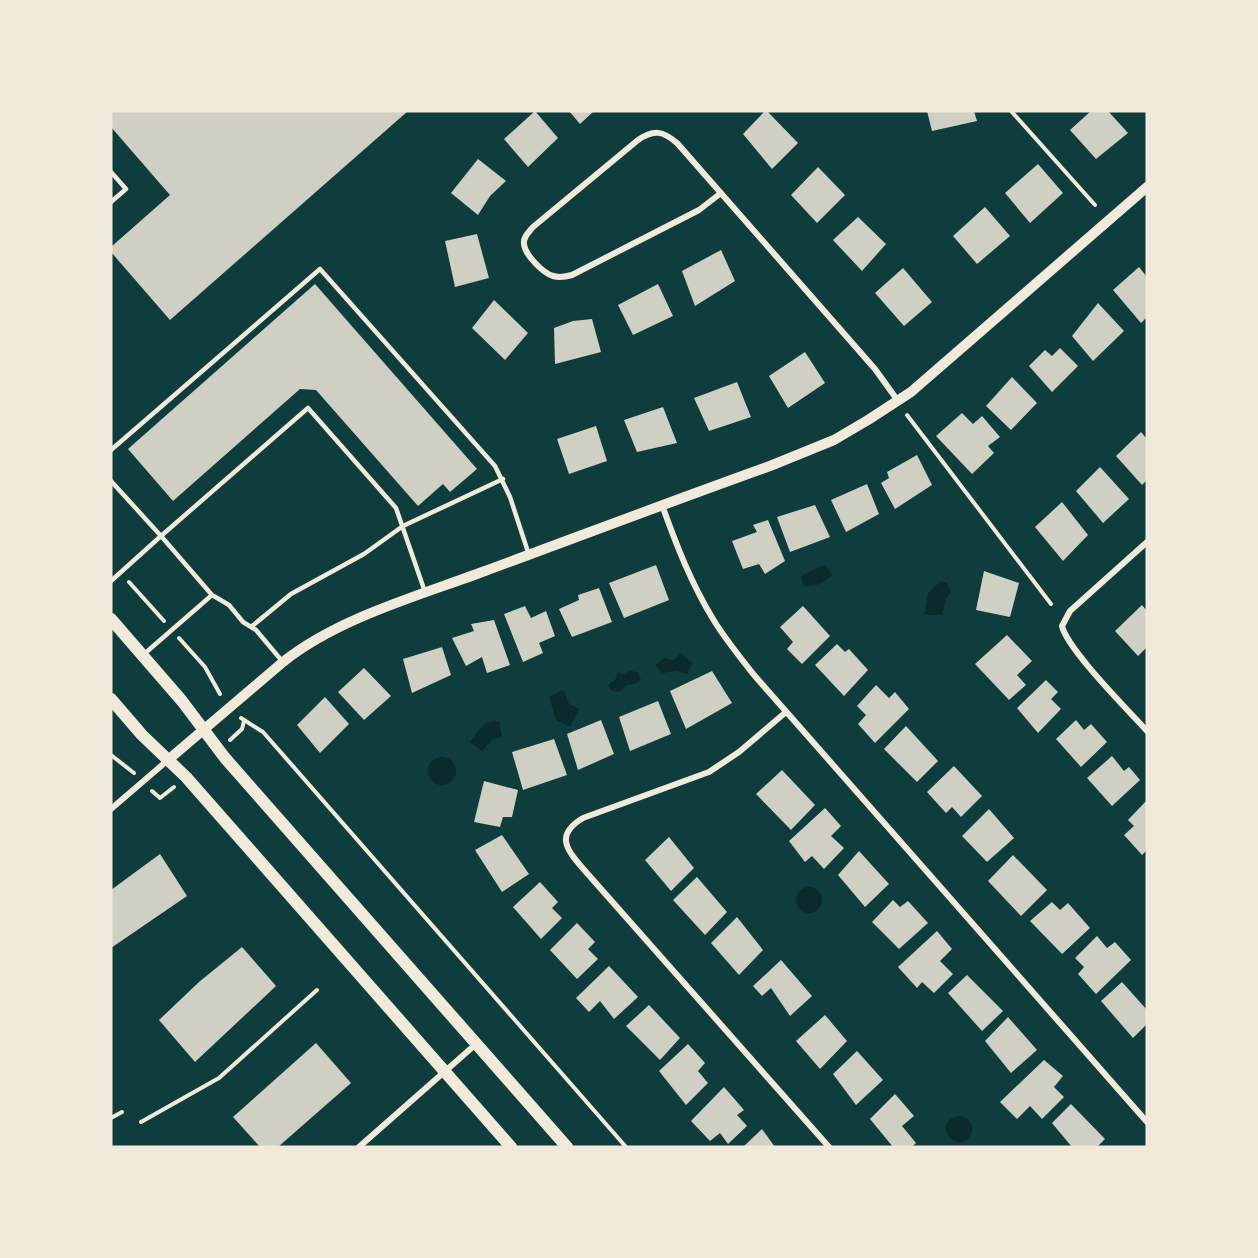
<svg xmlns="http://www.w3.org/2000/svg" width="1258" height="1258" viewBox="0 0 1258 1258" font-family="'Source Sans 3',sans-serif">
<style>
.water{fill:#0a2a2b}
.building{fill:#cfcfc3}
.lines{fill:none;stroke-linecap:round;stroke-linejoin:round}
.path{stroke:#f1e9da;stroke-width:4}
.service{stroke:#f1e9da;stroke-width:4.5}
.minor{stroke:#f1e9da;stroke-width:6}
.tertiary{stroke:#f1e9da;stroke-width:10}
.secondary{stroke:#f1e9da;stroke-width:12}
</style>
<rect width="100%" height="100%" fill="#0f3d3e"/>
<path class="water" d="M824,565L828,568L832,575C827,582 812,588 804,586L801,578L804,574Z
M941,581L947,583L951,592L946,599L942,615H925L928,593Z
M681,653L692,663L687,674L676,671L662,673L655,665L664,658L674,660Z
M630,671L637,672L641,679L636,684L626,685L620,692L612,691L608,685L615,680L618,673L625,675Z
M564,690L569,704L579,709L570,727L556,720L549,697Z
M499,721L502,737L493,739L482,751L470,742L485,723Z
M428 771a14 14 0 1 1 28 0a14 14 0 1 1-28 0Z
M796 900a13 13 0 1 1 26 0a13 13 0 1 1-26 0Z
M946 1129a13 13 0 1 1 26 0a13 13 0 1 1-26 0Z"/>
<path class="building" d="M111,111H408L170,320L111,252V247L170,195L111,127Z
M535,111L558,138L528,167L504,139Z
M569,111H594L580,124Z
M765,111H767L798,143L772,169L743,134Z
M927,111H974L977,121L932,131Z
M1091,111H1108L1128,133L1096,159L1070,130Z
M478,159L506,181L490,196L478,215L451,193Z
M1038,164L1063,193L1030,223L1005,193Z
M818,167L845,195L817,223L791,195Z
M985,207L1010,236L977,264L953,236Z
M858,217L886,244L862,271L833,240Z
M477,234L489,278L455,287L445,241Z
M721,250L735,281L695,306L682,271Z
M1139,267L1147,277V317L1141,323L1113,290Z
M903,268L932,302L904,326L875,293Z
M315,284L477,469L450,492L443,484L418,506L316,390L300,389L173,501L128,449Z
M658,284L673,316L633,335L618,305Z
M494,300L528,333L505,360L472,328Z
M1098,303L1124,331L1093,361L1072,336Z
M592,319L601,352L555,364L554,328L573,321Z
M1060,348L1078,366L1052,392L1029,366L1045,350L1052,356Z
M805,352L825,383L788,408L769,376Z
M1012,377L1037,403L1011,430L986,406Z
M737,382L751,417L709,431L694,398Z
M663,407L677,443L637,452L624,420Z
M962,413L973,424L982,416L1000,437L988,446L994,453L972,474L936,436Z
M596,426L607,461L569,474L557,439Z
M1141,432L1147,439V480L1142,485L1116,456Z
M917,455L932,485L895,509L881,483L889,478L887,472Z
M1100,467L1129,499L1103,523L1076,491Z
M867,484L879,514L846,532L831,500Z
M1062,502L1088,535L1063,561L1035,527Z
M815,505L830,537L790,552L777,517Z
M768,520L785,561L765,574L759,564L743,569L732,541L757,532L753,525Z
M656,565L669,600L624,618L609,583Z
M984,571L1019,583L1010,617L976,610Z
M599,588L612,622L572,637L559,609L579,600L578,595Z
M1142,605L1147,611V647L1138,656L1115,631Z
M525,606L531,618L546,611L555,636L539,643L543,653L523,662L504,614Z
M803,606L830,636L802,664L787,649L793,642L780,627Z
M494,620L510,665L487,673L482,657L466,666L452,638L474,631L471,624Z
M1007,635L1032,661L1017,675L1026,685L1009,700L975,664Z
M837,644L845,652L849,649L868,670L844,696L815,665Z
M442,647L451,675L412,693L403,659Z
M364,668L391,696L364,720L338,692Z
M712,671L732,703L686,729L670,691Z
M1046,680L1058,692L1051,699L1061,709L1038,733L1017,708Z
M876,685L889,698L895,692L909,709L875,743L858,724L866,715L857,706Z
M325,697L349,724L320,753L297,725Z
M658,701L671,734L630,751L619,717Z
M601,720L614,754L578,770L567,734Z
M1076,720L1084,730L1091,724L1107,742L1081,767L1056,739Z
M906,726L938,761L917,782L884,749Z
M554,739L567,775L523,790L512,752Z
M1112,756L1124,771L1129,767L1140,780L1112,806L1087,778Z
M954,766L982,796L961,817L952,807L946,813L927,792Z
M782,770L815,805L791,830L756,794Z
M484,781L518,790L512,817H503L500,827L474,822Z
M1147,800V850L1142,855L1124,835L1134,826L1128,820Z
M825,808L841,826L831,836L844,848L824,869L812,856L805,862L789,841Z
M989,809L1014,838L987,862L962,836Z
M502,835L529,874L502,892L475,850Z
M669,837L694,868L671,891L645,860Z
M859,851L889,884L865,907L838,875Z
M160,854L187,896L111,948V890Z
M1013,855L1047,890L1021,916L988,881Z
M697,877L727,912L705,935L673,900Z
M540,882L558,902L552,908L562,918L541,939L513,907Z
M893,900L900,907L908,901L928,923L899,949L872,922Z
M1052,902L1060,910L1068,903L1090,928L1062,954L1030,921Z
M737,917L763,950L739,975L711,943Z
M577,923L595,942L588,949L598,959L577,979L550,950Z
M937,931L952,949L940,961L953,974L934,993L922,982L917,988L898,967Z
M1097,936L1107,948L1115,942L1131,960L1096,994L1078,974L1084,967L1075,958Z
M242,947L276,986L195,1062L159,1020L199,982Z
M781,960L812,996L790,1016L771,988L762,996L753,986Z
M609,966L638,997L614,1019L600,1001L589,1012L576,998Z
M967,975L1003,1011L982,1031L948,993Z
M1122,982L1147,1010V1024L1133,1038L1101,1001Z
M649,1005L680,1038L660,1060L626,1026Z
M825,1015L847,1041L820,1069L796,1041Z
M1008,1017L1037,1050L1011,1073L985,1041Z
M316,1043L351,1083L278,1147H260L233,1117Z
M688,1044L705,1063L698,1071L708,1083L686,1105L659,1071Z
M857,1051L883,1080L856,1105L833,1074Z
M1044,1060L1063,1076L1054,1087L1064,1097L1042,1119L1030,1106L1017,1119L1000,1102Z
M724,1087L744,1110L737,1115L747,1126L728,1144L720,1133L710,1141L691,1121Z
M895,1094L914,1116L902,1126L916,1143L912,1147H893L870,1119Z
M1071,1104L1105,1139L1097,1147H1072L1052,1123Z
M762,1129L775,1147H743Z"/>
<g class="lines">
<path class="path" d="M1011,111L1095,205
M907,415L1051,604
M129,582L164,621
M179,638L205,667L220,694
M241,718L263,732L626,1147
M230,740L242,729L244,721
M111,755L134,773
M152,791L160,798L174,787
M111,1118L122,1112
M141,1122L219,1078L317,990"/>
<path class="service" d="M111,172L126,189L111,202
M111,450L320,269L495,466L510,497L529,555
M111,481L161,536L308,408L396,508L425,592
M111,581L161,536L212,595
M251,627L291,594L364,554L403,526L503,479
M143,655L212,595L229,605L243,622L256,630L282,661"/>
<path class="minor" d="M721,193L699,210L572,275C565,277 560,278 553,276C543,273 525,255 524,244C523,237 529,232 533,227L638,140C654,129 663,131 677,143L875,369L898,401
M662,505C676,544 691,583 713,619C725,639 740,657 754,675L1147,1122
M1147,542L1070,611L1062,626C1067,649 1129,711 1147,731
M786,712L739,752L709,772L583,818C553,836 568,851 586,872L829,1147
M111,809L168,760
M359,1147L476,1044"/>
<path class="tertiary" d="M168,760L283,662C338,618 418,596 485,571C580,536 675,500 770,466L834,440L868,420L911,392L1147,187"/>
<path class="secondary" d="M111,619L182,701L225,758L567,1147
M111,699L142,735L186,777L511,1147"/>
</g>
<rect width="1258" height="1258" fill="none" stroke="#f1e9da" stroke-width="225"/>
</svg>
